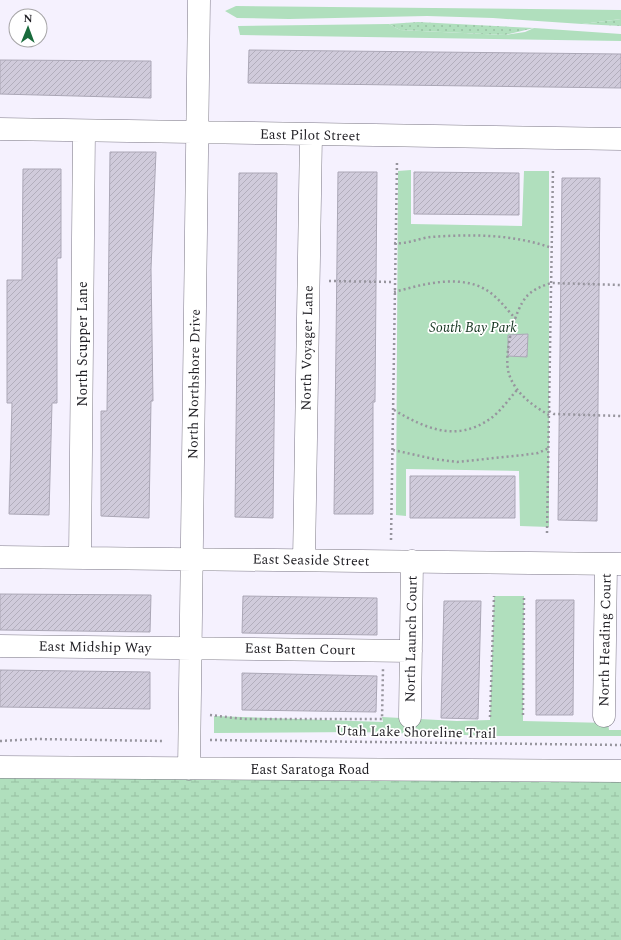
<svg xmlns="http://www.w3.org/2000/svg" width="621" height="940" viewBox="0 0 621 940" font-family="Spectral,serif">
<style>
.green{fill:#b0dfbd}
.wetland{fill:url(#wetland-marsh)}
.garden{fill:url(#garden-dots)}
.building{fill:url(#building-hatch);stroke:#aba7b6}
.lines{fill:none;stroke-linecap:round;stroke-linejoin:round}
.minor-casing{stroke:#7c7886;stroke-width:23}
.path{stroke:#97959e;stroke-width:2.5;stroke-dasharray:2 3;stroke-linecap:butt}
.minor{stroke:#fff;stroke-width:22}
.labels{text-anchor:middle;dominant-baseline:central;stroke-width:3.5;stroke-linejoin:round;paint-order:stroke}
.street-label{font-size:14px;fill:#201f24;stroke:#fff}
.park-label{font-size:14px;font-style:italic;fill:#153520;stroke:#fff}
</style>
<defs>
<pattern id="wetland-marsh" width="20" height="14" patternUnits="userSpaceOnUse"><rect width="20" height="14" fill="#b0dfbd"/><path d="M1 5h8M5 5V1M11 12h8M15 12V8" fill="none" stroke="#97bfa2"/></pattern>
<pattern id="garden-dots" width="8" height="8" patternUnits="userSpaceOnUse"><rect width="8" height="8" fill="#b0dfbd"/><path d="M2 2h.1M6 6h.1" fill="none" stroke="#97bfa2" stroke-width="1.8" stroke-linecap="round"/></pattern>
<pattern id="building-hatch" width="6" height="6" patternUnits="userSpaceOnUse"><rect width="6" height="6" fill="#d0cbdb"/><path d="M-1 1l2-2M0 6l6-6M5 7l2-2" fill="none" stroke="#b2aebc"/></pattern>
</defs>
<rect width="100%" height="100%" fill="#f5f1fe"/>
<path class="green" d="M236,6L621,10V19L582,24L493,18L427,16L289,19L237,18L225,11Z
M389,24L400,30L505,35L525,32L534,28L621,34V41L240,35L238,26Z
M411,170V224L522,226L524,171H549V527L520,526L519,471L406,469V516L396,515L398,171Z
M494,596H524L523,721L608,723L609,730H621V736H499L359,732L214,733V716L383,722L382,717L457,721L490,720Z"/>
<path class="wetland" d="M621,776V940H0V778Z"/>
<path class="garden" d="M621,19V26L582,24Z
M418,22L534,28L505,35L400,30L389,24Z"/>
<path class="building" d="M249,50L621,54V88L248,83Z
M0,60L151,61V98L0,94Z
M110,152H156L151,269L153,401H151L149,518L101,516V411H107Z
M23,169H61V258H57V403H52L49,515L9,514L12,403H7V280H22Z
M338,172H377L375,402H373V514H334Z
M414,172L519,173V215L414,214Z
M239,173H277L273,518L235,517Z
M562,178H600L597,521L558,520Z
M528,334L527,357L508,356V335Z
M410,476H515V518H410Z
M0,594L151,595L150,632L0,630Z
M243,596L377,598V635L242,633Z
M536,600H574L573,715H536Z
M444,601H481L478,719L441,718Z
M0,670L150,672V709L0,707Z
M242,673L377,676L376,712L242,710Z"/>
<g class="lines">
<g class="minor-casing">
<path id="minor" d="M0,129L621,139
M0,557L621,564
M80,558L84,131
M304,560L311,135
M0,646L411,651
M604,716L606,564
M410,717L412,561
M0,767L621,771
M189,769L199,0"/>
</g>
<path class="path" d="M394,243C405,245 419,238 431,237C471,234 513,234 552,248
M329,281L394,282
M394,292C424,284 465,272 492,294C501,301 508,311 516,319
M394,410C426,429 456,442 490,419C500,412 509,399 517,390
M549,411L554,414L621,416
M549,415C533,406 515,393 509,374C503,356 514,310 527,296C534,289 542,286 551,283L621,285
M393,450L434,459L457,462L523,455L538,453L549,448
M547,533L553,169
M391,540L397,161
M210,715L243,719H382L383,669
M523,715L524,596
M490,717L494,596
M210,740L621,745
M0,741L36,739L164,741"/>
<use href="#minor" class="minor"/>
</g>
<g class="labels">
<g class="street-label">
<text transform="translate(310 135) rotate(1)">East Pilot Street</text>
<text transform="translate(82 344) rotate(-90)">North Scupper Lane</text>
<text transform="translate(307 348) rotate(-89)">North Voyager Lane</text>
<text transform="translate(194 384) rotate(-89)">North Northshore Drive</text>
<text transform="translate(311 560) rotate(1)">East Seaside Street</text>
<text transform="translate(411 639) rotate(-89)">North Launch Court</text>
<text transform="translate(605 640) rotate(-89)">North Heading Court</text>
<text transform="translate(95 647) rotate(1)">East Midship Way</text>
<text transform="translate(300 649) rotate(1)">East Batten Court</text>
<text transform="translate(416 732) rotate(1)">Utah Lake Shoreline Trail</text>
<text x="310" y="769">East Saratoga Road</text>
</g>
<g class="park-label">
<text x="473" y="327">South Bay Park</text>
</g>
</g>
<g transform="translate(28 28) rotate(1)"><circle r="19" fill="#ffffff" stroke="#a6a5a7"/>
<path d="M0-3L7 15L0 10L-7 15Z" fill="#196b3c"/>
<text y="-6" font-size="11" font-weight="bold" text-anchor="middle" fill="#201f24">N</text>
</g>
</svg>
